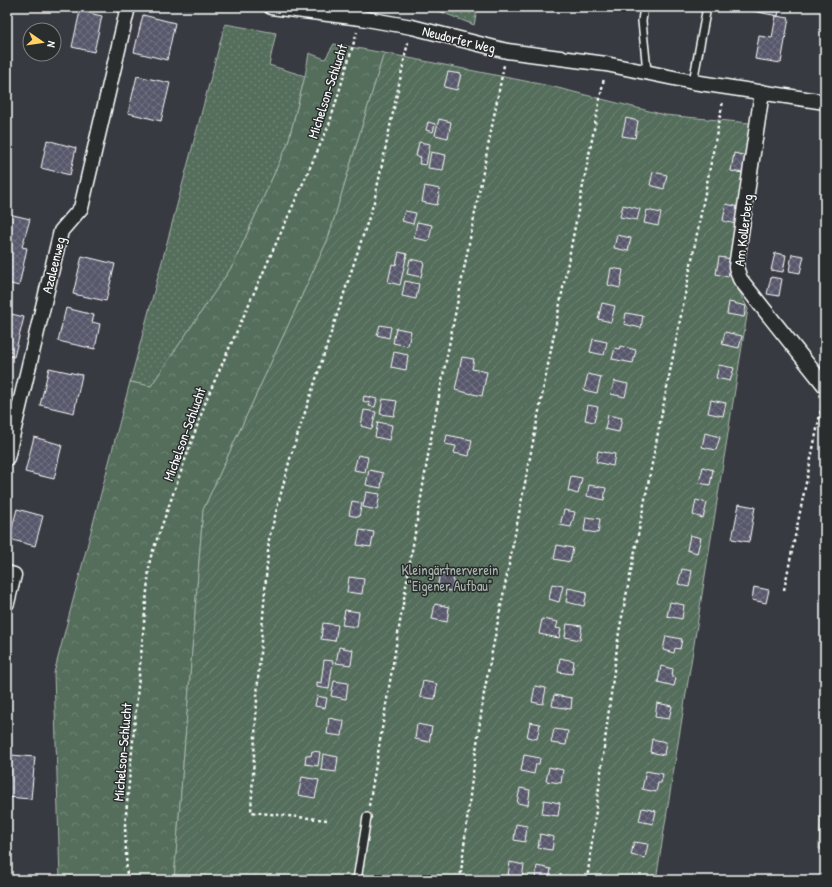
<svg xmlns="http://www.w3.org/2000/svg" width="832" height="887" viewBox="0 0 832 887" font-family="'Patrick Hand',sans-serif">
<style>
.grass{fill:url(#grass-dots);stroke:#aab6ae}
.forest{fill:url(#forest-crowns);stroke:#aab6ae}
.garden{fill:url(#garden-furrows);stroke:#aab6ae}
.building{fill:url(#building-cross-hatch);stroke:#fff}
.lines{fill:none;stroke-linecap:round;stroke-linejoin:round}
.service-casing{stroke:#fff;stroke-width:10}
.minor-casing{stroke:#fff;stroke-width:17}
.path{stroke:#fff;stroke-width:2.5;stroke-dasharray:3 3;stroke-linecap:butt}
.service{stroke:#2a2d2e;stroke-width:7}
.minor{stroke:#2a2d2e;stroke-width:14}
.labels{text-anchor:middle;dominant-baseline:central;stroke-width:3;stroke-linejoin:round;paint-order:stroke}
.street-label{font-size:14px;fill:#fff;stroke:#2a2d2e}
.park-label{font-size:14px;fill:#aab6ae;stroke:#2a2d2e}
</style>
<defs>
<pattern id="grass-dots" width="8" height="8" patternUnits="userSpaceOnUse"><rect width="8" height="8" fill="#556e5c"/><path d="M2 2h.1M6 6h.1" fill="none" stroke="#6e8474" stroke-width="1.8" stroke-linecap="round"/></pattern>
<pattern id="forest-crowns" width="20" height="18" patternUnits="userSpaceOnUse"><rect width="20" height="18" fill="#556e5c"/><path d="M2 6a3 3 0 1 1 6 0M12 15a3 3 0 1 1 6 0" fill="none" stroke="#6e8474"/></pattern>
<pattern id="garden-furrows" width="10" height="10" patternUnits="userSpaceOnUse"><rect width="10" height="10" fill="#556e5c"/><path d="M-1 1l2-2M0 10L10 0M9 11l2-2" fill="none" stroke="#6e8474"/></pattern>
<pattern id="building-cross-hatch" width="8" height="8" patternUnits="userSpaceOnUse"><rect width="8" height="8" fill="#59596c"/><path d="M0 0l8 8M0 8l8-8" fill="none" stroke="#727282"/></pattern>
</defs>
<rect width="100%" height="100%" fill="#383a41"/>
<filter id="ink" filterUnits="userSpaceOnUse"><feTurbulence type="fractalNoise" baseFrequency=".025" numOctaves="2"/><feDisplacementMap in="SourceGraphic" scale="8" xChannelSelector="R" yChannelSelector="G"/><feConvolveMatrix kernelMatrix="1 2 1 2 8 2 1 2 1" color-interpolation-filters="sRGB"/></filter>
<g filter="url(#ink)">
<path class="grass" d="M429,7H478L474,25Z
M225,24L276,33L269,65L305,76L288,143L233,265L151,386L130,382Z"/>
<path class="forest" d="M334,44L384,53L328,239L203,510L174,880H60L54,673L130,382L151,386L233,265L288,143L305,76L309,53L325,59Z"/>
<path class="garden" d="M384,53L550,86L665,115L750,123L731,275L748,309L656,880H174L203,510L328,239Z
M825,715V851L819,849L823,724Z"/>
<path class="building" d="M754,7H780L778,16L753,11Z
M80,11L102,16L94,52L72,47Z
M143,15L175,23L167,60L134,52Z
M776,16L789,18L781,63L755,59L759,36L772,38Z
M448,72L461,74L457,90L444,87Z
M137,76L170,83L161,121L128,113Z
M626,118L638,121L635,138L622,136Z
M439,119L451,122L448,138L435,135Z
M428,122L435,124L433,132L426,130Z
M47,140L76,148L70,175L41,168Z
M419,142L430,144L426,165L419,164L421,157L416,156Z
M431,152L446,155L443,170L428,168Z
M734,153L747,156L743,173L731,171Z
M653,172L667,175L664,189L650,185Z
M425,186L440,189L437,205L422,202Z
M726,204L739,207L736,224L723,221Z
M623,205L640,209L637,220L620,217Z
M647,210L661,213L658,226L644,223Z
M405,211L416,213L413,224L402,221Z
M9,214L30,219L22,247L27,248L19,286L7,283V222Z
M417,222L432,225L429,241L414,238Z
M617,235L631,238L628,251L614,248Z
M399,252L407,254L400,285L388,282L392,264L396,265Z
M775,253L786,255L783,272L771,270Z
M792,254L804,256L800,273L789,271Z
M82,256L115,264L106,301L73,294Z
M719,257L732,259L728,277L716,274Z
M410,259L424,262L421,277L407,274Z
M611,268L623,270L620,288L608,285Z
M771,277L782,279L779,296L767,294Z
M405,281L419,284L416,299L402,296Z
M729,302L746,306L744,317L727,314Z
M602,303L615,306L611,322L598,319Z
M66,308L94,315L92,322L100,324L95,349L58,341Z
M7,313L24,317L14,357L7,355Z
M626,313L643,316L641,328L624,324Z
M380,325L391,327L389,338L377,335Z
M396,328L411,331L408,346L393,343Z
M725,332L742,336L739,348L722,344Z
M593,339L607,342L604,355L590,352Z
M620,346L636,350L633,363L612,359L615,348L619,349Z
M394,352L408,355L406,370L391,367Z
M462,357L474,359L472,369L487,372L482,396L455,390Z
M719,365L734,368L730,381L716,378Z
M49,368L82,375L74,413L40,405Z
M588,374L601,377L597,393L584,390Z
M614,381L628,384L625,397L611,394Z
M364,396L377,399L375,407L369,406L370,403L363,401Z
M383,399L397,401L394,416L380,414Z
M711,400L726,403L723,416L708,413Z
M588,405L598,407L594,422L585,420Z
M364,410L376,412L372,429L361,426Z
M608,415L622,418L619,432L605,429Z
M378,422L392,425L389,440L375,437Z
M705,433L720,437L716,450L702,447Z
M447,435L472,440L469,456L454,453L456,446L445,444Z
M34,437L62,445L54,479L25,472Z
M598,451L615,454L613,466L596,462Z
M358,455L368,457L365,472L354,470Z
M703,467L713,470L710,485L699,483Z
M369,470L383,473L381,488L366,485Z
M571,476L582,478L578,494L568,491Z
M589,485L606,488L604,500L587,496Z
M366,492L380,494L377,510L363,507Z
M696,500L707,503L703,518L693,515Z
M352,501L362,503L359,517L349,515Z
M739,504L755,507L749,542L732,539Z
M17,509L43,516L35,546L9,539Z
M564,510L575,512L571,527L560,525Z
M586,517L600,519L598,533L584,531Z
M360,530L374,532L371,547L357,545Z
M690,535L701,538L697,553L687,550Z
M557,545L573,548L570,562L554,559Z
M682,569L692,571L689,587L678,584Z
M440,573L454,576L452,591L437,589Z
M349,577L364,579L362,594L347,592Z
M552,584L563,586L559,602L549,599Z
M754,587L769,590L766,603L752,600Z
M568,588L587,592L584,606L566,602Z
M670,602L684,605L682,619L667,616Z
M435,604L449,607L447,622L432,619Z
M345,610L359,612L357,627L342,625Z
M542,619L558,622L556,628L561,629L559,638L539,634Z
M323,623L338,625L335,641L321,639Z
M567,624L582,626L580,640L565,637Z
M666,636L682,639L680,649L675,648L674,653L663,650Z
M339,647L353,650L351,665L336,663Z
M560,658L574,661L572,674L558,672Z
M324,660L333,661L329,689L317,687V682L321,683Z
M661,666L673,669L672,677L676,678L674,686L658,682Z
M334,681L348,683L346,699L331,696Z
M423,681L437,684L435,699L420,697Z
M535,686L546,688L543,704L532,702Z
M554,695L572,698L571,709L552,706Z
M317,696L327,698L325,708L315,706Z
M657,703L672,706L669,719L655,717Z
M329,718L344,721L342,736L327,734Z
M530,722L540,724L537,739L527,737Z
M417,724L432,727L429,742L415,739Z
M554,729L568,731L566,745L551,743Z
M652,739L666,742L664,755L650,752Z
M312,751L320,752L318,766L305,764L306,755L311,756Z
M323,754L338,757L336,772L321,770Z
M7,755H11L8,784L7,783Z
M11,755L35,757L31,799L7,797Z
M524,755L540,758L539,764H536L534,774L521,771Z
M549,767L563,770L561,783L546,781Z
M646,771L663,774L661,783H658L656,792L642,789Z
M302,777L319,780L315,798L298,795Z
M520,788L530,790L528,805L517,803Z
M544,800L560,803L558,816L542,814Z
M642,808L656,811L653,824L639,821Z
M516,824L527,826L525,842L514,840Z
M540,834L554,837L552,850L538,848Z
M634,842L648,844L645,858L631,855Z
M510,862L524,865L522,879L508,876Z
M537,866L551,869L549,880H535Z"/>
<g class="lines">
<g class="service-casing">
<path id="service" d="M644,7L642,21L647,71
M693,82L707,7
M357,880L367,817"/>
</g>
<g class="minor-casing">
<path id="minor" d="M271,7L361,18L412,27L507,51L606,64L693,82L825,102
M762,92L736,267L740,279L825,386
M7,458L61,231L81,208L128,7
M7,573L14,575L7,603"/>
</g>
<path class="path" d="M784,590L823,400
M369,806L432,432L504,65
M327,820L251,812L258,680L269,539L291,455L374,202L408,42
M127,880L125,825L150,559L207,398L329,125L357,32
M460,880L471,787L484,693L604,78
M587,880L619,632L723,101"/>
<use href="#service" class="service"/>
<use href="#minor" class="minor"/>
</g>
</g>
<g class="labels">
<g class="street-label">
<text transform="translate(459 39) rotate(14)">Neudorfer Weg</text>
<text transform="translate(327 91) rotate(-72)">Michelson-Schlucht</text>
<text transform="translate(743 230) rotate(-83)">Am Kollerberg</text>
<text transform="translate(53 265) rotate(-76)">Azaleenweg</text>
<text transform="translate(184 434) rotate(-70)">Michelson-Schlucht</text>
<text transform="translate(122 752) rotate(-85)">Michelson-Schlucht</text>
</g>
<g class="park-label">
<text x="450" y="569">Kleingärtnerverein<tspan x="450" dy="16">"Eigener Aufbau"</tspan></text>
</g>
</g>
<rect width="832" height="887" fill="none" stroke="#2a2d2e" stroke-width="24"/>
<rect x="12" y="12" width="808" height="863" fill="none" stroke="#fff" stroke-width="1.5" filter="url(#ink)"/>
<g transform="translate(42 42) rotate(103)"><circle r="19" fill="#2a2d2e" stroke="#7f8182"/>
<path d="M0-3L7 15L0 10L-7 15Z" fill="#ffd166"/>
<text y="-6" font-size="11" font-weight="bold" text-anchor="middle" fill="#ffffff">N</text>
</g>
</svg>
